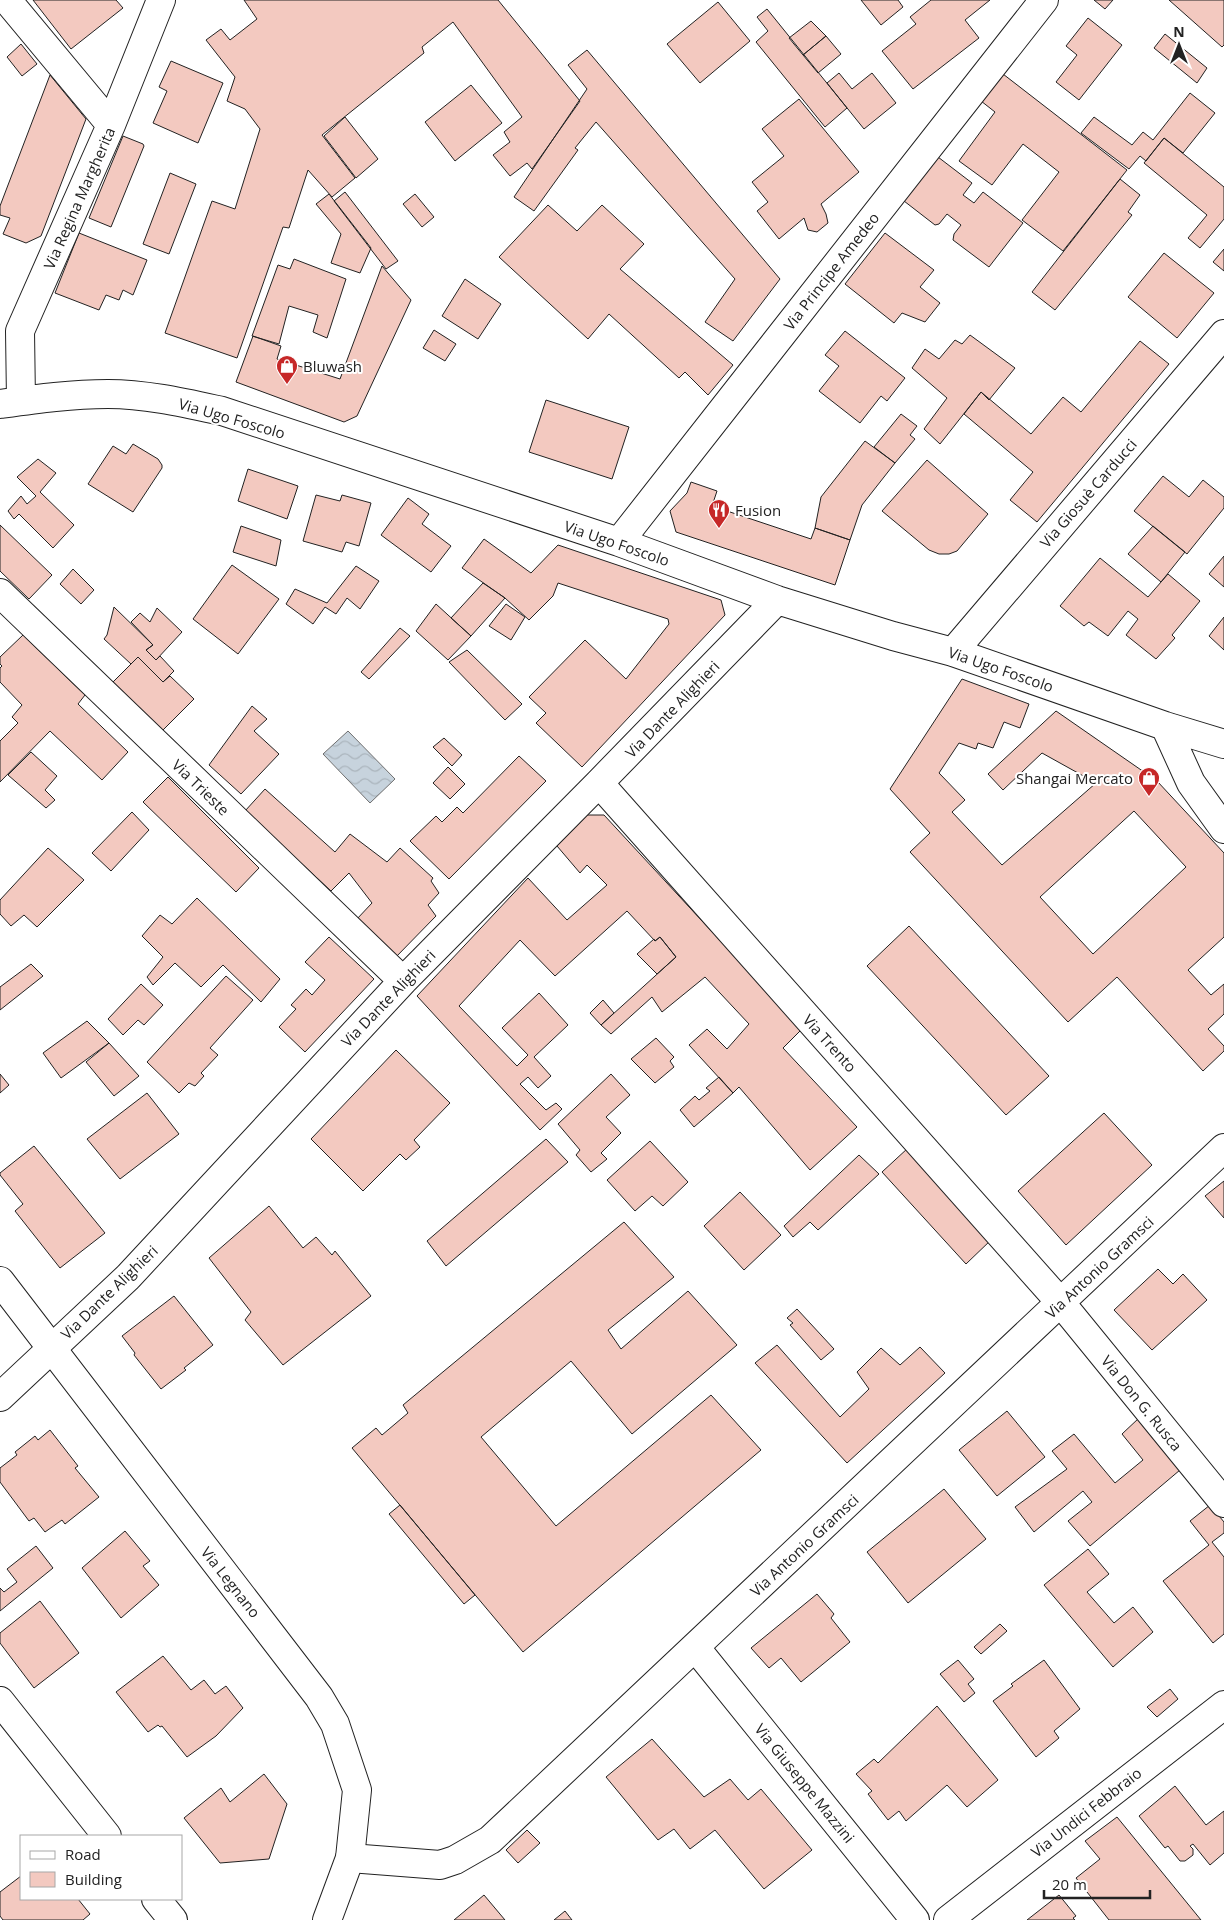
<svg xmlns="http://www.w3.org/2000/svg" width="1224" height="1920" viewBox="0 0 1224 1920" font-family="'Open Sans',sans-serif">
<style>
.water{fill:url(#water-waves);stroke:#6f6f6f}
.building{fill:#f3c9c0;stroke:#222;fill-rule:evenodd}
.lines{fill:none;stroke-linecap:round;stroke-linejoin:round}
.street-casing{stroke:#222;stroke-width:30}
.secondary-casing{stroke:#222;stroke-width:30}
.street{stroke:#fff;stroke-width:28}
.secondary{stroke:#fff;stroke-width:28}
.labels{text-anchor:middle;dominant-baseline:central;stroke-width:4;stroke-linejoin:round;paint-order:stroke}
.street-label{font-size:15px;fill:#222;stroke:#fff}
.poi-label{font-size:15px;fill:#222;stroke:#fff;text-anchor:start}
</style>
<defs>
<pattern id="water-waves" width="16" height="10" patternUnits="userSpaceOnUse" patternTransform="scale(1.25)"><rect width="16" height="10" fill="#c7d3dd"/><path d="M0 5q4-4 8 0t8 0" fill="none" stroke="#abb5bd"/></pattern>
</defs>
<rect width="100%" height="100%" fill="#fff"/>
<path class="water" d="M348,731L395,779L370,803L323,754Z"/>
<path class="building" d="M33,0H116L123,8L71,49Z
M244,0H498L580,101L532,169L527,163L510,176L493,155L510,142L504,132L522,117L453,22L422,47L424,53L322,135L355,178L332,197L308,170L289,228L283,227L237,358L165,333L212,201L235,209L260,129L245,109L227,101L235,77L206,40L221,29L230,40L257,19Z
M861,0H898L903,7L881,25Z
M931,0H990L965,20L979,38L913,89L882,51L916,24L910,17Z
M1094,0H1113L1105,9Z
M1169,0H1224V45L1222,47Z
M718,2L750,41L700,83L667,44Z
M767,9L847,108L825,127L756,42L768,31L757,17Z
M1088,18L1122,45L1079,100L1056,82L1077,55L1066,46Z
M811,21L826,36L803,55L789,38Z
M1165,34L1207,68L1197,83L1154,48Z
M826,36L841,54L818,73L803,55Z
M21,44L37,64L22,76L7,57Z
M587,50L780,279L733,341L705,322L735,279L596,122L575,148L578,150L534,211L514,197L587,89L568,65Z
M171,61L223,83L198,143L153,123L167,91L159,87Z
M839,73L852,89L872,73L896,103L864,129L827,83Z
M1003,74L1127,170L1063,251L1022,220L1059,172L1023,144L992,185L959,161L995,112L981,101Z
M50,75L86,119L41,236L26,243L3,234L10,218L0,215V206Z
M471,85L502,123L455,161L425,122Z
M1190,93L1215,113L1183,153L1164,138L1146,161L1140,156L1129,169L1081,133L1094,117L1132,145L1143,132L1153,140Z
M799,99L859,172L821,204L826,214L828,223L817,232L808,230L804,218L779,239L757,211L768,202L752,182L784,156L762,129Z
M345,117L378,159L356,178L324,136Z
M123,136L143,144L144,146L111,227L89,218Z
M1164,138L1224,187V219L1200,248L1188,238L1207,215L1144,163Z
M938,157L972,183L963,195L974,203L983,192L1023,223L989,267L953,240L954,234L961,225L947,214L939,224L935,225L904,201Z
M170,173L196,184L169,254L143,244Z
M1120,179L1140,195L1128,212L1132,215L1055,310L1032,292Z
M345,192L398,261L386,269L334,201Z
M329,194L371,248L360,273L331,263L341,234L316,204Z
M415,194L434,217L422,227L403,204Z
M548,205L577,231L602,205L644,244L620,269L733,365L708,395L685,372L679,378L609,314L588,339L499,257Z
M79,233L147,260L133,295L123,290L119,300L106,295L99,310L55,293Z
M885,233L934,270L920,287L940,303L925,322L902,313L894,323L845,284Z
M1224,249V271L1213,262Z
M1164,253L1214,293L1177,338L1128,297Z
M294,259L346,279L327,338L313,332L318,315L289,306L279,344L252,336L278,265L290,269Z
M382,266L411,300L357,416L344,422L236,382L253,336L281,346L277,359L340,379Z
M465,279L501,304L478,339L442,316Z
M434,330L456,344L445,361L423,348Z
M845,331L905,378L887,401L881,396L860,423L819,391L839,366L825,355Z
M970,335L1015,368L989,400L981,392L940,444L924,429L947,398L912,368L925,349L939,359L955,340L962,344Z
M1140,341L1169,364L1037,522L1010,500L1033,472L964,414L981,392L1031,434L1063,397L1081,412Z
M546,400L629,427L612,479L529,452Z
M901,414L917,426L910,435L915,439L895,463L874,447Z
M865,441L895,463L862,505L850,540L815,528L821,497Z
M133,444L158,459L162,465V468L133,512L88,484L113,446L126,454Z
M38,459L56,473L40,492L74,525L53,548L19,514L14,519L8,511L21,496L27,504L36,496L17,477Z
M927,460L988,514L957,551L949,554H939L929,550L882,511Z
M248,469L298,486L287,519L238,501Z
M1163,476L1189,497L1203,480L1224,497V508L1187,554L1134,511Z
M691,482L717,491L712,506L811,539L815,528L850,540L835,585L676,532L670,511L687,493Z
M316,495L340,501L342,495L371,503L359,546L346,542L342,552L303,541Z
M408,498L429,514L422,524L451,546L431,572L381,535Z
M0,525L52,575L29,599L0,571Z
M241,526L281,540L276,566L233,552Z
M1153,526L1185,552L1161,582L1128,554Z
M484,539L531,573L558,545L721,600L725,615L582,767L536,723L546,713L529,697L585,640L626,679L669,624L668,619L558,583L553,596L529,620L505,598L462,568Z
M1224,556V587L1209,574Z
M1100,558L1148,597L1168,574L1200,601L1172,635L1175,638L1156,659L1126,635L1138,619L1128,611L1108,636L1089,622L1084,626L1060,606Z
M232,565L279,599L238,654L193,619Z
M356,566L379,581L360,609L347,598L336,614L325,607L313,624L286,604L295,589L327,603Z
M73,569L94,590L81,604L60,584Z
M483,583L505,598L471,636L451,618Z
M436,604L471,636L448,660L416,631Z
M506,604L525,617L511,640L489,626Z
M114,607L153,645L146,650L156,660L160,656L174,671L163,682L138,657L131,664L104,639L107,635Z
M157,608L182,632L156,660L146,650L153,645L131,622L140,613L150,622Z
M1224,617V650L1209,636Z
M400,628L410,636L369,679L361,672Z
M23,635L85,695L78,704L128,752L102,780L50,731L0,782V741L18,723L12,717L22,705L0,682V668L2,666L0,664V657Z
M467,650L522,704L505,720L449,662Z
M138,657L163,682L170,676L194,699L159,734L109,686Z
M962,679L1029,704L1020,728L1004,722L993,748L978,743L976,749L959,743L939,773L965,800L952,812L1002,865L1096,783L1042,753L1003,790L988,774L1056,711L1157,781L1224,853V937L1188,970L1211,995L1224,984V1014L1208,1029L1224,1046V1051L1203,1071L1117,977L1068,1022L910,852L930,833L890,789ZM1134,811L1186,867L1093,954L1040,897Z
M252,706L267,719L254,731L279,754L241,794L209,765Z
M444,738L462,755L452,766L433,747Z
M31,752L57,776L45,790L55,800L46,808L8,775Z
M519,756L546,781L449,879L410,841L436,816L442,822L457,807L463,813Z
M448,767L465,784L450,799L433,783Z
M168,777L259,868L236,892L143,802Z
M265,789L335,852L350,834L387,862L400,848L433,878L431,881L439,893L428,905L436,916L394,959L356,920L372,903L349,873L331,891L245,811Z
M132,812L149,830L111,871L92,853Z
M587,815H604L802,1029L783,1048L857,1127L810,1170L739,1087L733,1093L689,1045L707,1029L727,1049L749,1024L705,977L662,1012L652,997L611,1034L601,1025L676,957L660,937L655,941L627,911L555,976L520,940L459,1006L517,1066L528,1055L502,1028L539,993L568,1025L534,1057L551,1076L538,1088L528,1077L520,1084L546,1110L556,1103L562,1109L540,1130L417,996L528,878L567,920L607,885L587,865L580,873L557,846Z
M48,848L84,880L37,927L24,915L11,926L0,914V900Z
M197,898L280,979L261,1002L223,965L201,987L175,963L153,985L147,977L163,957L142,936L160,915L172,924Z
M909,926L1049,1076L1006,1115L867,966Z
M329,937L374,979L305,1052L279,1027L296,1009L291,1005L306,989L312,995L325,980L305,962Z
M660,937L676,957L657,974L637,954L654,939L655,941Z
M31,964L43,976L0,1010V987Z
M226,976L253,1000L210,1048L218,1055L201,1073L204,1076L195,1086L189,1083L179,1093L147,1062Z
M141,984L163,1005L144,1025L138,1020L123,1035L108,1019Z
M603,1000L614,1013L601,1025L590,1013Z
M87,1021L109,1043L61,1078L43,1053Z
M656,1038L674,1057L670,1061L674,1067L655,1083L631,1059Z
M109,1043L139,1076L114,1096L86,1062Z
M396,1050L450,1103L414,1140L420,1147L406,1160L400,1154L363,1191L311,1139Z
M0,1074L9,1085L0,1093Z
M611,1074L630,1095L606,1117L621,1133L601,1153L607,1159L591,1172L576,1155L580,1150L558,1124Z
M719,1077L733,1093L694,1127L680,1110L695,1096L699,1100L710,1091L706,1088Z
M147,1093L179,1134L120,1179L87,1139Z
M1104,1113L1152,1165L1066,1245L1018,1191Z
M546,1139L568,1162L446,1266L427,1241Z
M650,1141L688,1182L663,1206L652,1196L635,1211L607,1180Z
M34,1146L105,1233L60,1268L15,1211L23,1204L0,1175V1173Z
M908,1148L992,1239L966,1264L882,1172Z
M859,1155L879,1174L818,1230L810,1222L793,1237L784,1226Z
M1224,1181V1218L1205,1196Z
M740,1192L781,1235L744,1270L704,1226Z
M269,1206L303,1248L316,1237L332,1255L335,1251L371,1296L283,1365L245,1320L251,1312L209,1258Z
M624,1222L674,1277L608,1330L621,1349L688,1291L737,1345L632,1434L571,1361L481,1437L556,1526L711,1395L761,1450L523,1652L352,1448L376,1428L382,1435L408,1413L403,1405Z
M1158,1269L1173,1284L1183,1274L1207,1300L1152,1350L1114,1310Z
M174,1296L213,1345L184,1368L186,1370L161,1389L134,1355L135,1353L122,1336Z
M797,1309L834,1349L821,1360L790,1325L793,1323L787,1318Z
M777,1345L840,1417L869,1389L857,1372L881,1348L900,1365L920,1347L945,1373L847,1463L755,1363Z
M1007,1411L1045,1457L997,1496L959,1450Z
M1139,1418L1180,1470L1090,1546L1068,1521L1092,1502L1083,1491L1034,1532L1015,1507L1067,1469L1052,1451L1074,1434L1115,1483L1143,1460L1122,1434Z
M50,1430L78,1466L75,1468L99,1497L65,1524L62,1520L45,1532L34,1518L29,1521L0,1482V1468L17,1455L15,1452L35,1436L38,1440Z
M944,1489L986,1539L908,1603L867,1552Z
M400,1505L475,1595L464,1604L389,1514Z
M1210,1505L1224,1522V1533L1212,1542L1224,1557V1634L1213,1643L1163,1581L1209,1545L1190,1521Z
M125,1531L150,1561L143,1566L159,1585L121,1618L82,1568Z
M36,1546L53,1568L0,1611V1588L4,1592L17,1582L7,1569Z
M1088,1549L1109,1574L1087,1592L1114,1623L1133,1607L1153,1632L1113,1667L1044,1585Z
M817,1594L834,1614L831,1618L850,1642L801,1682L781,1658L769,1668L751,1648Z
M40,1601L79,1653L34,1688L0,1643V1633Z
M1000,1624L1007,1631L981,1654L974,1647Z
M163,1656L191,1690L204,1680L215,1694L226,1686L243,1708L216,1736L187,1757L162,1726L160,1727L158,1725L148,1732L116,1692Z
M958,1660L974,1679L968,1684L975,1693L964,1702L940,1674Z
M1044,1660L1080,1709L1054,1731L1059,1738L1036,1757L993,1701L1013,1686L1011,1684Z
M1170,1689L1178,1699L1157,1717L1147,1707Z
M937,1706L998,1780L967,1807L947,1785L906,1821L899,1811L888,1820L868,1794L872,1791L856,1774L874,1759L878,1763Z
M652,1739L704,1797L730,1779L748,1800L761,1789L812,1850L764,1889L715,1830L690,1849L674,1829L658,1840L606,1777Z
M264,1774L287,1804L269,1859L220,1863L184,1818L221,1788L230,1802Z
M1175,1786L1206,1825L1224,1811V1853L1210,1865L1193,1844L1190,1846L1193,1849V1855L1185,1861H1180L1168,1846L1165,1848L1139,1816Z
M1117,1817L1201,1920H1109L1076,1878L1100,1859L1085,1841Z
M527,1830L540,1843L518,1863L506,1850Z
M21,1876V1899H78L90,1914L83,1920H3L0,1916V1892Z
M484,1895L505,1920H454Z
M1059,1895L1076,1916L1073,1918L1075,1920H1027Z
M565,1911L572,1920H554Z"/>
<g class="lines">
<g class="street-casing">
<path id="street" d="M7,0L111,125
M21,401L20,331L111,125L161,0
M0,404C36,399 71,394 108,394C146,394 185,403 222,411L619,542L777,600L893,636L953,652L1165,726L1224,744
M619,542L1044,0
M0,593L403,981
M953,652L1224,334
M1165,726L1191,783L1224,829
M599,783L1061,1303L1224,1503
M0,1397L128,1277L403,981L599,783L777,600
M695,1647L915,1920
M0,1701L107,1836
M350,1858L440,1865L455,1860L490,1840L1224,1148
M156,1899L173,1920
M948,1920L1224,1705"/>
</g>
<g class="secondary-casing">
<path id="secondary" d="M0,1281L319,1697L335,1724L357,1790L350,1858L327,1920"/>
</g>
<use href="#street" class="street"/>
<use href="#secondary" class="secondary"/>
</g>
<defs>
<g id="shop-pin" transform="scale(1.125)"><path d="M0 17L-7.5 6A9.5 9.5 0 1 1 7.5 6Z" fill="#c62828" stroke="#fff"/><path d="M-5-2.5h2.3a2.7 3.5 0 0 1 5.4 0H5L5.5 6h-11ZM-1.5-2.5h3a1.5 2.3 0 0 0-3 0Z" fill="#fff"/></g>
<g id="restaurant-pin" transform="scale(1.125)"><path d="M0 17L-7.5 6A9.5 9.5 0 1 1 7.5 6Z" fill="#c62828" stroke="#fff"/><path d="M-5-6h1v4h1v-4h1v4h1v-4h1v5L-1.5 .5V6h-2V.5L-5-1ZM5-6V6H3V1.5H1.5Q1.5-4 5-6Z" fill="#fff"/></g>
</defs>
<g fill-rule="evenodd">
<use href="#shop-pin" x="287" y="366"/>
<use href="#restaurant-pin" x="719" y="510"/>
<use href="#shop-pin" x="1149" y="778"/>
</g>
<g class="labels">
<g class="street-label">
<text transform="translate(79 198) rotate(-66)">Via Regina Margherita</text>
<text transform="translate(831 271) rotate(-52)">Via Principe Amedeo</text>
<text transform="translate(232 418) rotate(16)">Via Ugo Foscolo</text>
<text transform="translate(1088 493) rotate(-49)">Via Giosuè Carducci</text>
<text transform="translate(617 543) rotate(19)">Via Ugo Foscolo</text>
<text transform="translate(1001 669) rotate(19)">Via Ugo Foscolo</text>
<text transform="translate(672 709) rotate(-46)">Via Dante Alighieri</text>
<text transform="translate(201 787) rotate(44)">Via Trieste</text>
<text transform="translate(388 998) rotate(-46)">Via Dante Alighieri</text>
<text transform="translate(830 1043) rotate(48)">Via Trento</text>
<text transform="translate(1099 1267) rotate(-43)">Via Antonio Gramsci</text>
<text transform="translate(109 1292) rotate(-44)">Via Dante Alighieri</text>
<text transform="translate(1142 1403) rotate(51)">Via Don G. Rusca</text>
<text transform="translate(804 1545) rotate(-43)">Via Antonio Gramsci</text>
<text transform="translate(231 1582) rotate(52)">Via Legnano</text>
<text transform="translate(805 1783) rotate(51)">Via Giuseppe Mazzini</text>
<text transform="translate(1086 1812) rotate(-38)">Via Undici Febbraio</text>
</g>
<g class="poi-label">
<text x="303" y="366">Bluwash</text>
<text x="735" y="510">Fusion</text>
<text x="1133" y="778" text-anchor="end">Shangai Mercato</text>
</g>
</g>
<rect x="20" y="1835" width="162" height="65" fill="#ffffff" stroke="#a7a7a7"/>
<rect x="30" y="1851" width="25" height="8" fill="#ffffff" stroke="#a7a7a7"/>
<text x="65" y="1860" font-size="15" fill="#222222">Road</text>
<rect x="30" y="1872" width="25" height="15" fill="#f3c9c0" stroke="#a7a7a7"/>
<text x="65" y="1885" font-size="15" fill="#222222">Building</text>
<g transform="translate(1179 45)" stroke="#ffffff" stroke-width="4" paint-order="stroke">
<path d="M0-4L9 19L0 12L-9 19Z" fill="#222222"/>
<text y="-8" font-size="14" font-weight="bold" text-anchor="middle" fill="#222222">N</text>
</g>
<path d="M1044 1890v8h106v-8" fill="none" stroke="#222222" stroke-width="2.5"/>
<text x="1052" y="1890" font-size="15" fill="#222222" stroke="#ffffff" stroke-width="4" paint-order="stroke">20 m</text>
</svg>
